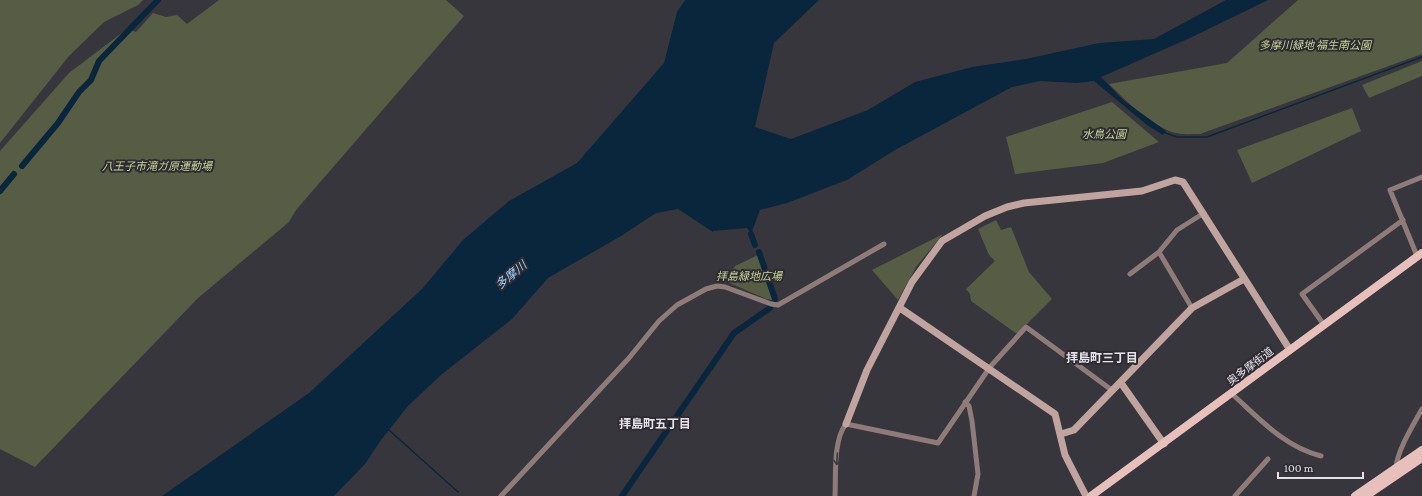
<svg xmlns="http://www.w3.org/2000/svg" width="1422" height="496" viewBox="0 0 1422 496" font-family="'Crimson Pro','Noto Sans JP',serif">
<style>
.green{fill:#575c45}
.water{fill:#0a263c}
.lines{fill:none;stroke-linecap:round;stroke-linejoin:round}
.stream{stroke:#0a263c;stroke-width:1.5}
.canal{stroke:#0a263c;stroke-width:6}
.street{stroke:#8f7c7a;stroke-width:5}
.secondary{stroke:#c1a39f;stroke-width:7}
.primary{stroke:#e7c0bc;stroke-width:8}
.oneway{stroke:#413c40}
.labels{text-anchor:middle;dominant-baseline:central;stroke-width:4;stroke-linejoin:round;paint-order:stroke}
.park-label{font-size:11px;font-style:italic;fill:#c5d294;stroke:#2e2c32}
.street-label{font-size:11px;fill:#e4e2e7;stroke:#2e2c32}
.water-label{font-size:12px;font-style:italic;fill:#9bcffc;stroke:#2e2c32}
.neighbourhood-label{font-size:12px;font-weight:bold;fill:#e4e2e7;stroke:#2e2c32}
</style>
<rect width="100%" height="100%" fill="#38363d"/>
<path class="green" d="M0,0H143L138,5L104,22L69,56L0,143Z
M219,0H446L464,16L296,210L289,222L198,298L35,467L0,449V151L69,73L127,29L136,32L153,13L166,17L177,15L187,24Z
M1298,0H1422V54L1200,134C1191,134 1180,135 1172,132C1148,123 1127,102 1109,84L1227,63Z
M1422,61V76L1369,98L1362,85Z
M1112,102L1159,142L1103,163L1015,174L1006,137Z
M1352,108L1361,131L1252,183L1237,150Z
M996,220L1001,230L1011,227L1029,272L1052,299L1017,334L971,301L970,294L966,289L995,261L989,255L978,229Z
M943,234L916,267L898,300L872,270Z
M758,255L773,300L766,299L725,281L735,266Z
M1269,346L1274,352L1260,363L1259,352Z"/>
<path class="water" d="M685,0H819L774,43L755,127L791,139L868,110L915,82L972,67L1026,59L1099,43L1154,39L1226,0H1268L1190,38L1101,77L1123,100L1166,131L1163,135L1147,125L1094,81L1077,83L1040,81L1012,87L895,150L847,180L787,203L760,210L751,234L747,228L713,231V232L678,209L656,213L621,236L548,278L512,319L441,375L408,406L381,440L365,464L334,496H162L309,393L422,289L463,240L509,201L577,163L664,63L677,12Z"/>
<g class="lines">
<path class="stream" d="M1163,132L1177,137H1207L1422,57
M389,430L458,492"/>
<path class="canal" d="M22,166L58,123L79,92L91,80L99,61L158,0
M0,191L14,174
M751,234L755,245
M759,252L775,299
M622,496L734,333L770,308"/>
<path class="street" d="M1159,252L1192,308
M1417,256L1390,190L1422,177
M1130,274L1159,252L1177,230L1204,213
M1324,325L1302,294L1403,220
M1232,394C1259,418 1284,447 1321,456
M965,402L969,406L972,421L978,474L974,496
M1396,468C1397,451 1413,425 1422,409
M501,496L629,358L659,321L677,305L706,289L717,286L725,287L771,304L778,305L884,244
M835,496C836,475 833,440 846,424L938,443L990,367L1026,327L1113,391
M1235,496L1268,459"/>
<path class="secondary" d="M900,308L1055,414L1065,455L1086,496
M1121,383L1164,444
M846,424L867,370L912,282L942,241L985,216L1007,207L1024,203L1142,191L1175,180L1183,182L1290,350
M1061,434L1074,430L1192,308L1244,279"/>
<path class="primary" d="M1091,496L1422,253
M1355,496L1422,450
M1366,496L1422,458"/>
</g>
<defs><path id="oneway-shaft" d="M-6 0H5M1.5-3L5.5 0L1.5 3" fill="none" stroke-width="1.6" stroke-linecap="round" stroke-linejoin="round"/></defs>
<use class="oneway" href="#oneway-shaft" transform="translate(837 459) rotate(93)"/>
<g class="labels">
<g class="park-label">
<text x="1315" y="45">多摩川緑地 福生南公園</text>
<text x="1104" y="134">水鳥公園</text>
<text x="157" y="166">八王子市滝ガ原運動場</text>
<text x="749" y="276">拝島緑地広場</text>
</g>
<g class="street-label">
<text transform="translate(1250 366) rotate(-37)">奥多摩街道</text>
</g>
<g class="water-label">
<text transform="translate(511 275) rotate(-40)">多摩川</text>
</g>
<g class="neighbourhood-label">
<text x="1102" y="358">拝島町三丁目</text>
<text x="655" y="424">拝島町五丁目</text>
</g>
</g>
<path d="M1278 472v6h85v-6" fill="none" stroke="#e4e2e7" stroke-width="2"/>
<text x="1284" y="472" font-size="12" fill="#e4e2e7" stroke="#2e2c32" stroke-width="3" paint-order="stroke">100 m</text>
</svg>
